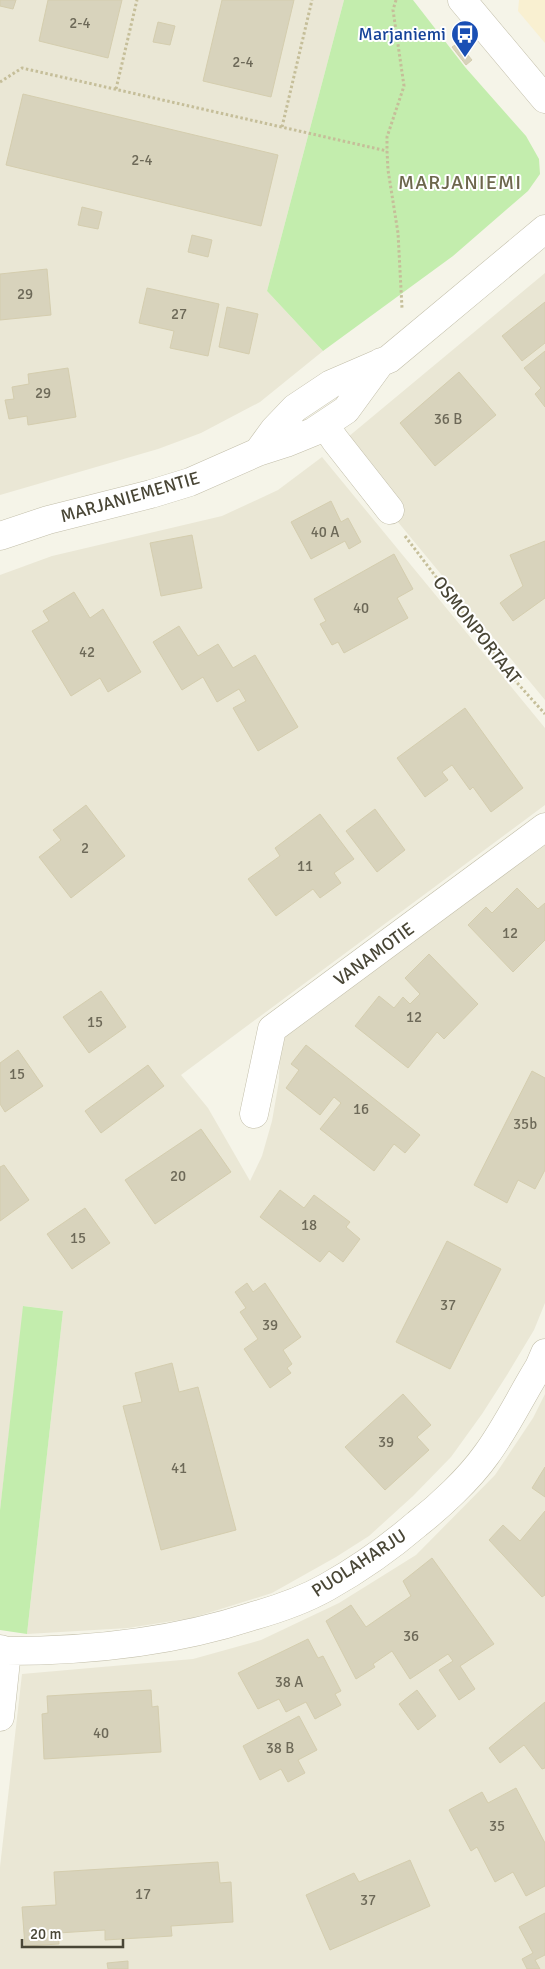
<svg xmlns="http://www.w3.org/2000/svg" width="545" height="1969" viewBox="0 0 545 1969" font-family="Signika,sans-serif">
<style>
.residential{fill:#eae7d5}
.commercial{fill:#f9f0d1}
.green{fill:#c3edad}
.building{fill:#d8d3bc;stroke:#d4cdae}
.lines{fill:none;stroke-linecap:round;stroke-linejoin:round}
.minor-casing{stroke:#c2bea9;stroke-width:29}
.path{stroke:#c5be99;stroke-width:3;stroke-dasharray:2.5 2.5;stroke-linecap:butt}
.minor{stroke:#fff;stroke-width:28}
.labels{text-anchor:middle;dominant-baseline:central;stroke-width:4;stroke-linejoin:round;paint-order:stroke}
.number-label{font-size:15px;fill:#6d6958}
.transit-label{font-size:18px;fill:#164399;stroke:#fff;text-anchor:end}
.street-label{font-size:18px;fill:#494636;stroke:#fff}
.quarter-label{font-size:20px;letter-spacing:1px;fill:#6d674c;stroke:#fff}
</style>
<rect width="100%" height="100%" fill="#f5f4e8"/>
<path class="residential" d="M0,0H344L267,291L323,351L260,402L201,433L158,449L0,495Z
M545,273V700L336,447Z
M322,457L545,728V805L181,1075L208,1108L250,1181L262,1156L272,1121L279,1081L280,1041L545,843V1303L534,1330L507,1375L482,1414L451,1457L413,1496L369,1536L336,1557L272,1593L192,1618L128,1628L27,1634L63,1311L24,1306L0,1510V575L52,556L222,516L278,490Z
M545,1394V1969H0V1867L22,1674L193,1659L261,1640L339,1603L416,1555L495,1475L533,1418Z"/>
<path class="commercial" d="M519,0H545V43L518,11Z"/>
<path class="green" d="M344,0H413L465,67L526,136L539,159L540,174L528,191L453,256L323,351L267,291Z
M23,1306L63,1311L27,1634L0,1630V1510Z"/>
<path class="building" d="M0,0H16L13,9L0,6Z
M48,0H122L108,58L39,41Z
M222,0H294L271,97L203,81Z
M158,22L175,26L170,45L153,42Z
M458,43L472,60L466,65L452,47Z
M23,94L278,155L261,226L6,165Z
M82,207L102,212L98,229L78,225Z
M192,235L212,240L208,257L188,252Z
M47,269L51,315L0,320V274Z
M147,288L219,304L208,356L170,348L174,331L139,323Z
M545,302V343L522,361L502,336Z
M227,307L258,314L249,354L219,347Z
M545,351V407L535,394L541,388L524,368Z
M68,368L76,417L28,425L27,416L9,419L5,400L14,399L12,387L29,384L28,374Z
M459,372L496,415L435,466L400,423Z
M331,501L341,522L348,518L361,542L349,549L345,541L311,559L291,522Z
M192,535L202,588L161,596L150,543Z
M545,541V598L513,621L500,603L523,586L510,555Z
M394,554L413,589L397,598L408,618L344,653L338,642L332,645L320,624L326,621L314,599Z
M74,592L90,618L103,609L141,672L108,692L100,678L71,696L32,631L49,621L43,611Z
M179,626L198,656L218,644L233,668L255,655L298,727L258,751L233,708L246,701L239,689L217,702L203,677L182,690L153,642Z
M465,708L523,788L491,812L473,787L470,790L452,765L442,772L448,780L425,797L397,758Z
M86,805L125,856L71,898L39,857L61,840L53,830Z
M375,809L405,850L377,872L346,831Z
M320,814L354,859L334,873L341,883L320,898L313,889L276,916L248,879L280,856L275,848Z
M517,888L538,909L545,903V940L513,972L468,925L486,907L492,913Z
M429,954L478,1004L444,1039L437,1032L408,1068L355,1026L379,996L394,1008L403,997L410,1004L420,994L405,978Z
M101,991L126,1027L89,1053L63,1017Z
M306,1045L420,1135L405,1153L394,1144L374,1171L320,1129L341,1103L334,1097L320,1115L286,1088L299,1070L291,1064Z
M18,1050L43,1086L5,1112L0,1104V1063Z
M148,1065L164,1086L101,1133L85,1111Z
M532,1071L545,1078V1170L535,1189L518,1180L507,1203L474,1185Z
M201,1129L231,1172L155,1224L125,1180Z
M4,1165L29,1200L0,1221V1167Z
M280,1190L304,1208L314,1195L350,1222L346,1227L360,1239L343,1262L329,1251L320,1262L260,1217Z
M85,1208L110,1243L72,1269L47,1234Z
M447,1241L501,1269L450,1369L396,1342Z
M247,1283L253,1292L265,1283L301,1337L283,1350L292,1364L287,1368L291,1373L270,1388L244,1349L258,1339L240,1312L246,1308L235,1292Z
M172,1363L179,1392L198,1387L236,1530L161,1550L123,1406L142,1402L135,1373Z
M403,1394L431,1425L417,1437L429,1450L385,1490L345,1447Z
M545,1467V1497L532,1488Z
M545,1511V1595L542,1597L489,1540L503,1525L520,1541Z
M432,1558L494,1644L460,1666L475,1689L459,1700L439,1670L453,1661L448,1654L410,1679L392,1651L373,1664L375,1667L356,1679L326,1621L351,1605L366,1627L411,1596L403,1581Z
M308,1639L318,1658L323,1656L341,1691L335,1694L341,1705L315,1719L306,1702L286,1712L279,1699L258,1709L238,1673Z
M151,1690L152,1707L158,1706L161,1752L44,1759L42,1714L48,1713L47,1696Z
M417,1690L436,1716L418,1730L399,1704Z
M545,1702V1768L542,1769L524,1745L500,1763L489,1748Z
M299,1716L317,1750L298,1760L305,1773L288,1782L281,1769L260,1780L243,1746Z
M516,1788L545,1843V1886L526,1896L513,1872L495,1882L477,1847L471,1851L449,1810L482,1792L488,1803Z
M410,1860L430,1906L330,1950L306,1895L354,1873L359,1882Z
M218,1862L220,1883L231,1882L233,1922L171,1926L172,1936L105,1940V1930L58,1933L59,1944L25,1946L22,1907L56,1905L54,1872Z
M545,1913V1955L535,1960L540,1969H527L522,1959L533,1953L519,1927Z
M128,1961V1969H108L107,1963Z"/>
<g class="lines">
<g class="minor-casing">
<path id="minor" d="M462,0L545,99
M325,425L335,440L390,510
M258,452L274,430L295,408L331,384L389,359L545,229
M0,536L48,520L151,494L190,482L258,452L286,443L313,432L346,410L381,362
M254,1114L272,1029L545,827
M0,1649L7,1651C90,1651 174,1642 253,1616C278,1609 304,1600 327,1587C359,1569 389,1548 417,1524C440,1506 469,1479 486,1455C506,1428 521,1396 539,1367L545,1353
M0,1717L7,1651"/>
</g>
<path class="path" d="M396,0L393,10L404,86L387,137V151L388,170L398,233L402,308
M0,82L22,68L387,151
M116,89L137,0
M282,127L312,0
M405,536L511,676L545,714"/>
<use href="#minor" class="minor"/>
</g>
<defs>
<g id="bus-pin" transform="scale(1.4375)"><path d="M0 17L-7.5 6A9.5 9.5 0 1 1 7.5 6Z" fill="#1a4fb4" stroke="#fff"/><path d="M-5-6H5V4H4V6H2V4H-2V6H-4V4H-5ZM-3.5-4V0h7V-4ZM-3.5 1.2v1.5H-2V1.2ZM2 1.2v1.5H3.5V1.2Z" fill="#fff"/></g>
</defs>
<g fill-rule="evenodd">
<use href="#bus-pin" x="465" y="34"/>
</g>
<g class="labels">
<g class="number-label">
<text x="80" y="23">2-4</text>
<text x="243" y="62">2-4</text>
<text x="142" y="160">2-4</text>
<text x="25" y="294">29</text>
<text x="179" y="314">27</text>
<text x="43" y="393">29</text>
<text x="448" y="419">36 B</text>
<text x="325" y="532">40 A</text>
<text x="361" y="608">40</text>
<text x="87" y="652">42</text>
<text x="85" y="848">2</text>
<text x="305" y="866">11</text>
<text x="510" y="933">12</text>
<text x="414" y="1017">12</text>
<text x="95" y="1022">15</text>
<text x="17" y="1074">15</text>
<text x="361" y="1109">16</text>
<text x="525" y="1124">35b</text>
<text x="178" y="1176">20</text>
<text x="309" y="1225">18</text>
<text x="78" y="1238">15</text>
<text x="448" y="1305">37</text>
<text x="270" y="1325">39</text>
<text x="386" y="1442">39</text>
<text x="179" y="1468">41</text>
<text x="411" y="1636">36</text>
<text x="289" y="1682">38 A</text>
<text x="101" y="1733">40</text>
<text x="280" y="1748">38 B</text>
<text x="497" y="1826">35</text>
<text x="143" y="1894">17</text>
<text x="368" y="1900">37</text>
</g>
<g class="transit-label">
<text x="446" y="34">Marjaniemi</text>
</g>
<g class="street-label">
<text transform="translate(130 497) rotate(-16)">MARJANIEMENTIE</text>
<text transform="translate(477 630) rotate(52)">OSMONPORTAAT</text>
<text transform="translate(374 954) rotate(-36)">VANAMOTIE</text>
<text transform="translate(359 1563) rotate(-33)">PUOLAHARJU</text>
</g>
<g class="quarter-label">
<text x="460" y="182">MARJANIEMI</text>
</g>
</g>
<path d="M22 1939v8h101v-8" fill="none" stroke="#494636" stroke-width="2.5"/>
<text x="30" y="1939" font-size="15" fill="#494636" stroke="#ffffff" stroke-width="4" paint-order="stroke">20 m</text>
</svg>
